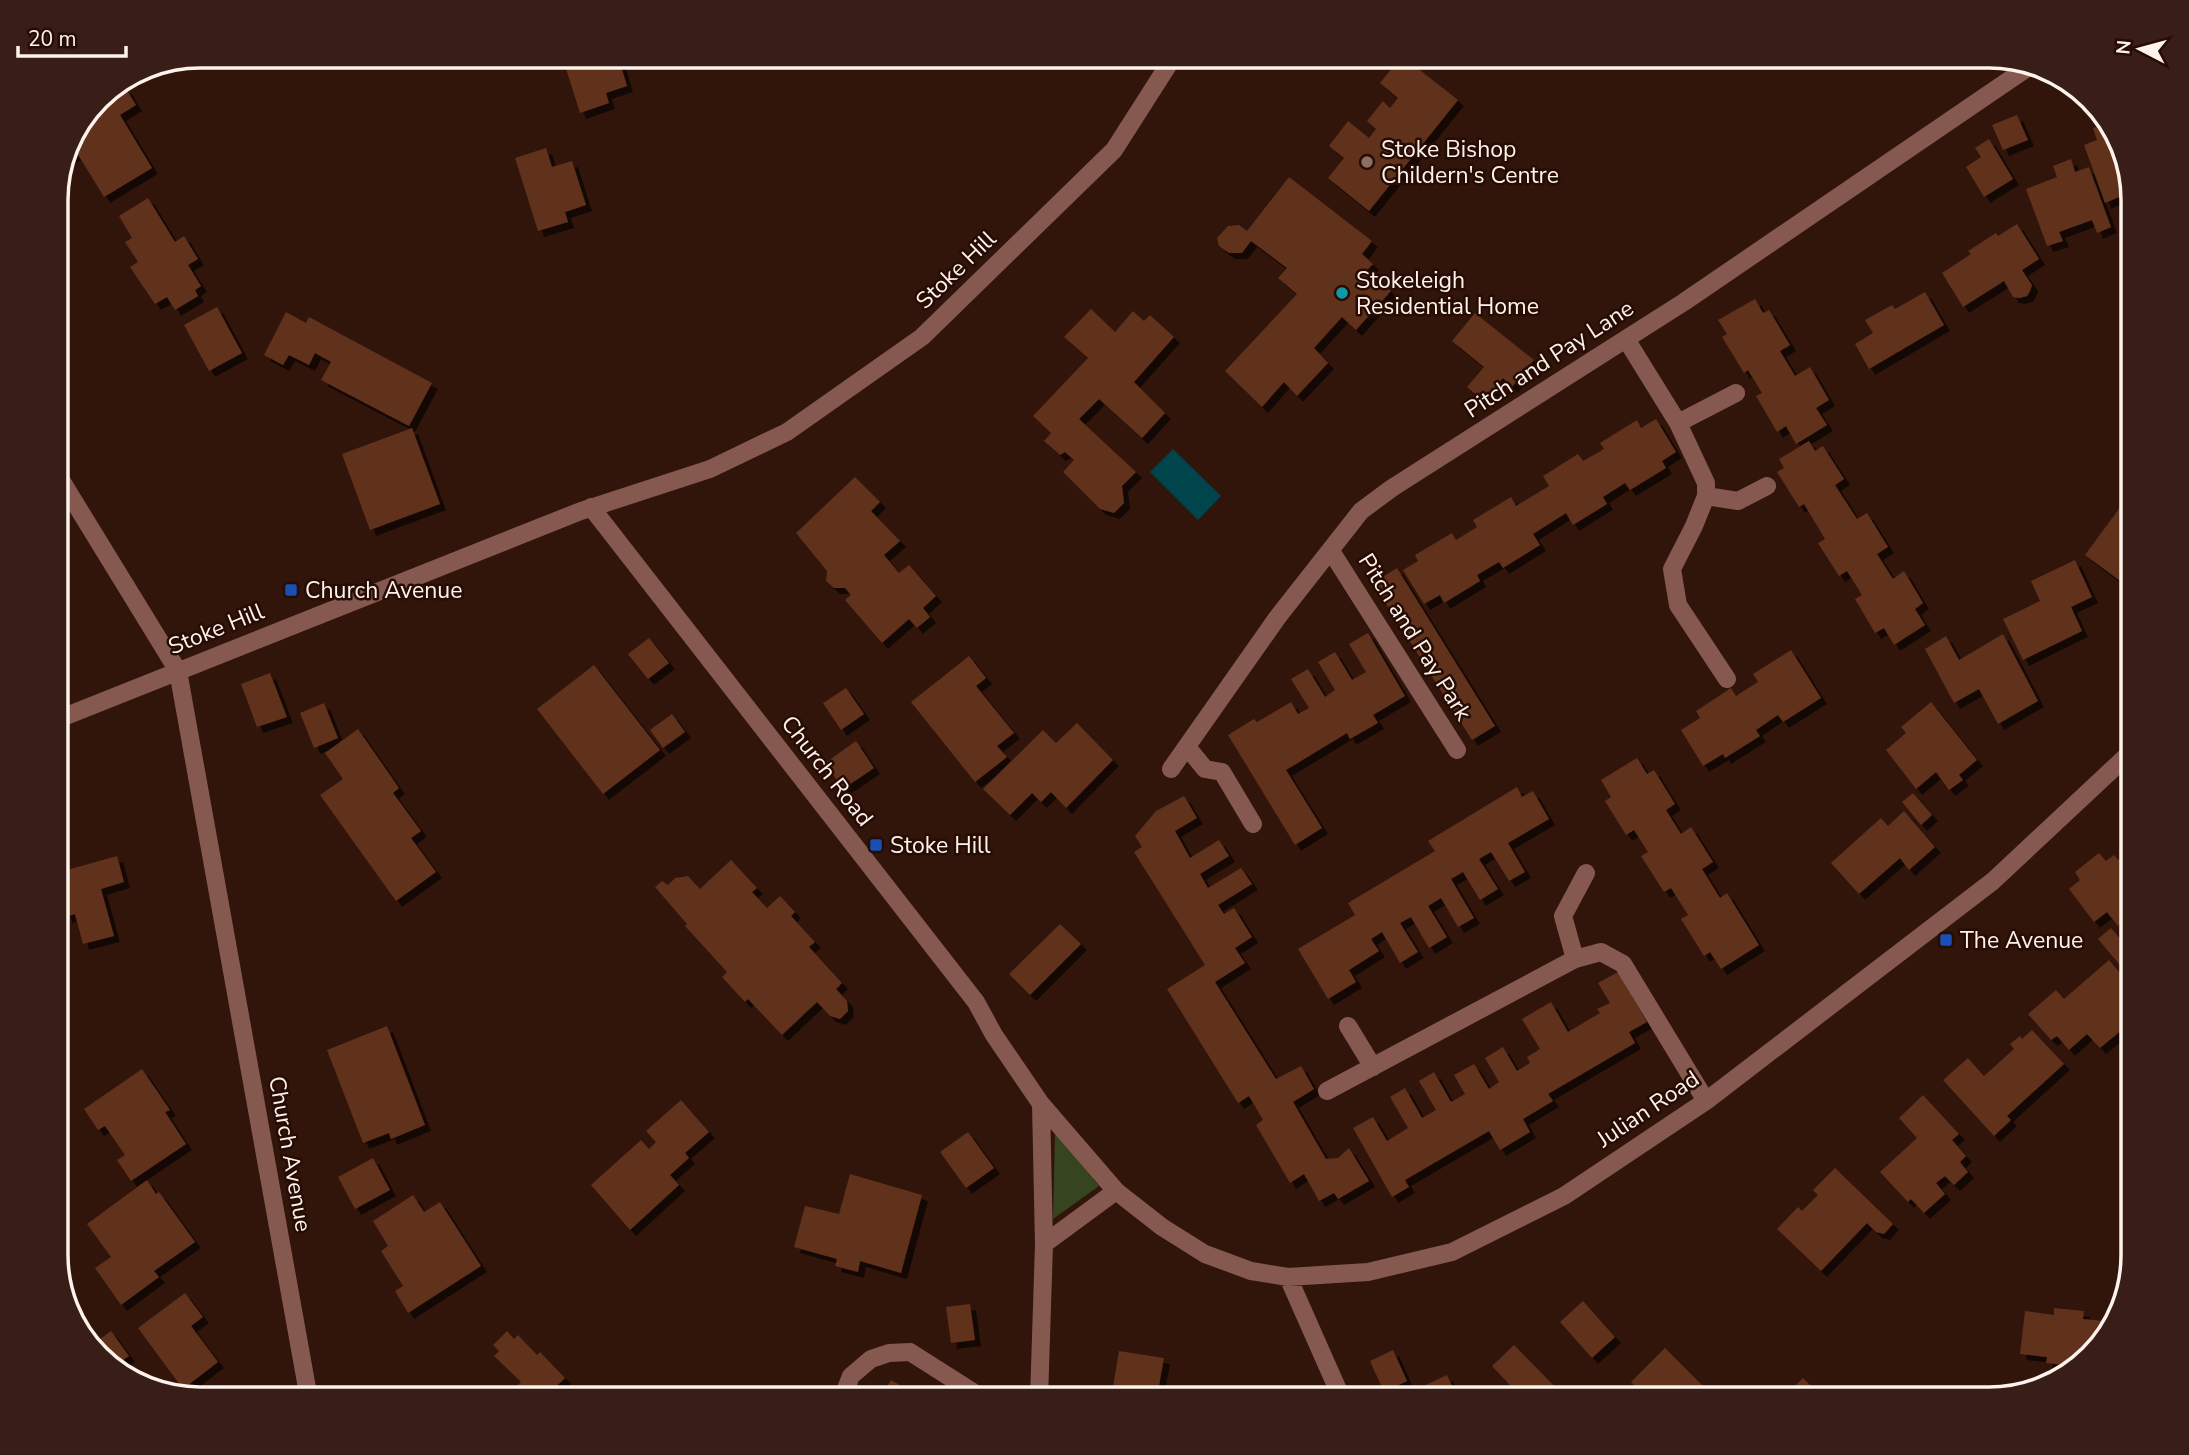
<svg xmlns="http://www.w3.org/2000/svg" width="2189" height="1455" viewBox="0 0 2189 1455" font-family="'Nunito Sans',sans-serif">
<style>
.green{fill:#364420}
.water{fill:#01454c}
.building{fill:#60301d;filter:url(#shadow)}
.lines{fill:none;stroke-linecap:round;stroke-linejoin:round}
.street{stroke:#865950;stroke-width:18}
.education-dot{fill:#8d6e63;stroke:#270c03;stroke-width:2.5}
.culture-dot{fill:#0f9aa8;stroke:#270c03;stroke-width:2.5}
.transit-dot{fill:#1a4fb4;stroke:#270c03;stroke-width:2.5}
.labels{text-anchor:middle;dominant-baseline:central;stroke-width:5;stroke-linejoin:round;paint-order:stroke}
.poi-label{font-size:23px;fill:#fef2ed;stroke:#270c03;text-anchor:start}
.street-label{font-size:23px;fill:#fef2ed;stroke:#270c03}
.rim{fill:none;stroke:#fef2ed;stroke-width:3.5}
</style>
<defs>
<filter id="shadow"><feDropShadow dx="6" dy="6" stdDeviation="0" flood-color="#0009"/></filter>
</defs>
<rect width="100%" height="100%" fill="#31150a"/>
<path class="green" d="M1055,1132L1099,1186L1053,1219Z"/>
<path class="water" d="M1173,449L1221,496L1198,520L1150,472Z"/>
<path class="building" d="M562,56H618L627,86L606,93L609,103L580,113Z
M1402,56L1458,100L1369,211L1328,178L1344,158L1329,146L1348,121L1369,138L1376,129L1367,121L1383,101L1390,108L1398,98L1380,83Z
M125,87L136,105L120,115L152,168L104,197L77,153L63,161L67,145L93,107Z
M2017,115L2028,140L2003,150L1992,125Z
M2107,123L2118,136L2129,181L2123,183L2126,194L2105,203L2084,145L2097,140L2093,128Z
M1989,139L2013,179L1984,197L1966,167L1981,157L1975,148Z
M546,148L552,167L572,161L586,205L565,212L568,222L538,231L515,158Z
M2071,159L2075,172L2089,167L2111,227L2097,233L2092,220L2059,232L2063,241L2047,246L2026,189L2057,177L2053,166Z
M1289,177L1372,241L1362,254L1373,264L1367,270L1391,291L1356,330L1342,317L1314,348L1328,363L1297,396L1284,382L1262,407L1225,371L1297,294L1278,278L1287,268L1251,241L1242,253H1229L1219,246L1217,238L1228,226L1239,225L1247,231Z
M148,198L175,242L184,236L198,259L188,265L201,286L195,290L198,296L175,310L167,297L155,304L130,267L138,262L125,242L132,238L119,216Z
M2017,224L2039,259L2022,270L2032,285L2030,291L2027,296L2019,298L2013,297L2004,281L1963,307L1942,273L1971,254L1968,251L1996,233L1998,236Z
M1925,292L1944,325L1869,369L1855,344L1873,333L1865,320L1892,305L1895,309Z
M1755,299L1763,313L1769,310L1790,345L1780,351L1795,376L1810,367L1829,400L1816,408L1827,425L1796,444L1786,426L1777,432L1756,396L1762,393L1748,370L1744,373L1722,337L1727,334L1718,320Z
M217,307L242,353L209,371L184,325Z
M1091,309L1115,332L1133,311L1144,321L1150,315L1174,337L1134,382L1165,413L1142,438L1099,399L1079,419L1136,472L1122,486L1124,503L1114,513L1100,509L1063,472L1074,460L1065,452L1060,455L1044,441L1051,433L1033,416L1088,358L1064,337Z
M286,312L306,323L309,317L432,383L409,426L321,380L331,362L315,353L309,365L289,355L283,365L264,355Z
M1475,313L1534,360L1512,387L1503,378L1484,401L1467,387L1484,367L1452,341Z
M1656,419L1676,452L1662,461L1666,468L1630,490L1625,483L1603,497L1607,504L1573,525L1566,513L1533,534L1540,545L1503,568L1499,562L1477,575L1480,581L1444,603L1440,595L1424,604L1403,570L1418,561L1415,555L1452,533L1456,540L1477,527L1473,520L1511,497L1516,506L1549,486L1543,476L1578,454L1583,461L1604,449L1600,443L1637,420L1641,428Z
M412,428L440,504L370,530L342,454Z
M1809,441L1815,451L1823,446L1844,479L1835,485L1857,519L1867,513L1888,547L1877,554L1893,579L1904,571L1923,603L1915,609L1925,625L1894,645L1884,628L1875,633L1855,599L1862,595L1847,571L1839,576L1818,543L1825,539L1804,504L1799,507L1777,472L1784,468L1779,459Z
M855,477L880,502L871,511L900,541L884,555L899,573L909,565L936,596L923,608L930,617L917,628L909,619L882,643L845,600L851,595L845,588H834L826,581L827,571L796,533Z
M2121,506L2129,513L2133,508V570L2123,583L2085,555Z
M2075,560L2092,597L2071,607L2082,631L2023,660L2003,619L2040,601L2031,581Z
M1397,568L1495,726L1472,740L1373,583Z
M1368,633L1405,696L1373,715L1378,723L1350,739L1347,733L1286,770L1322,828L1295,845L1228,735L1254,719L1257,722L1291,702L1298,714L1309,708L1291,679L1308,669L1325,697L1335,690L1318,662L1335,652L1352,680L1366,672L1349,644Z
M2003,634L2038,701L1998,724L1979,689L1954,703L1925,649L1946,636L1959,660Z
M649,638L669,663L648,679L628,654Z
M1791,650L1821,698L1783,722L1778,715L1756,730L1760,736L1725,758L1723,754L1703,766L1681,730L1700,718L1696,711L1731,688L1736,696L1758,682L1753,674Z
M969,656L986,678L976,686L1014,733L997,746L1007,757L975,782L911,702Z
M594,665L660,750L603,794L537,709Z
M270,673L287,717L257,727L241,684Z
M846,688L864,714L841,730L823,703Z
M1931,702L1977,760L1959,775L1963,780L1949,790L1936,772L1916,789L1886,750L1906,733L1901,727Z
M324,703L338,738L314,748L300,713Z
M672,714L685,732L663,748L650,730Z
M1077,723L1113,760L1066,808L1051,792L1041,802L1032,793L1010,815L983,789L1043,730L1056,743Z
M358,729L399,788L393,793L421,831L411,838L436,872L396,901L320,795L343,779L325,753Z
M856,741L874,768L843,789L825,763Z
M1637,758L1647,774L1654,770L1675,804L1666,810L1681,834L1691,827L1713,862L1702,869L1720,898L1727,893L1759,945L1721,969L1710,952L1704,956L1681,919L1688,915L1671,888L1664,892L1641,856L1648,852L1634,830L1626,835L1605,801L1611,797L1601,780Z
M1517,787L1522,797L1533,791L1549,819L1508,843L1525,872L1509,881L1491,852L1479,859L1498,889L1480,900L1463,872L1451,879L1474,918L1458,927L1441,898L1428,906L1447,937L1429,948L1411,917L1400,923L1418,952L1400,963L1382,932L1371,939L1379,951L1349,970L1356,982L1328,999L1298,949L1355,915L1348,903L1435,851L1428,841Z
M1913,793L1932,815L1921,825L1902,802Z
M1184,796L1197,818L1175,831L1190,858L1219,840L1229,856L1200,874L1208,888L1241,868L1252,884L1218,905L1224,914L1234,908L1252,937L1235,948L1245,963L1215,982L1276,1079L1301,1066L1314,1089L1293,1102L1326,1159L1338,1158L1349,1148L1369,1181L1338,1199L1334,1193L1319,1201L1304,1174L1290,1183L1256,1125L1263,1120L1249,1096L1238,1103L1167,989L1205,965L1134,852L1142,847L1135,836L1156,811Z
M1904,811L1935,847L1909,870L1900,858L1859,894L1831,863L1881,818L1888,826Z
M2099,853L2106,861L2114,855L2118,860L2122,857L2133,872V926L2128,929L2122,922L2118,926L2107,912L2094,922L2069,889L2080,880L2075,872Z
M117,856L124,882L101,889L114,936L83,944L75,914L66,917L62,900L56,902V869L59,868L60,872Z
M731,860L757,888L752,892L767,908L780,896L795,912L791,916L815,942L809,947L842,983L836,989L847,1001L848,1011L840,1019L830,1016L817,1002L782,1035L748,999L745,1002L722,977L727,972L685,926L687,924L655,887L662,881L668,885L675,878L688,876L700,889Z
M1060,924L1081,944L1030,995L1009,974Z
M2111,928L2133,954V961L2123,969L2098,939Z
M2109,960L2133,988V1027L2126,1033L2123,1029L2100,1048L2087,1034L2069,1050L2057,1036L2051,1040L2028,1014L2056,990L2064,999Z
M1618,972L1647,1022L1629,1032L1635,1043L1548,1094L1553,1101L1523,1119L1530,1132L1500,1150L1489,1131L1405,1180L1409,1187L1392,1197L1353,1128L1373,1117L1387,1141L1408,1128L1390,1097L1405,1088L1422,1118L1436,1110L1419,1081L1434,1072L1451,1102L1465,1094L1454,1075L1474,1064L1489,1089L1499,1082L1485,1058L1503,1047L1517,1071L1530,1063L1527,1057L1540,1049L1522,1019L1551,1002L1568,1032L1600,1013L1597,1009L1610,1003L1598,983Z
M387,1026L425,1125L391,1139L389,1133L363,1143L327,1050Z
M2032,1030L2064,1064L2007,1116L2011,1120L1994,1136L1943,1080L1968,1058L1984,1076L2014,1049L2010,1044L2020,1036L2022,1039Z
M142,1069L170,1110L165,1112L186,1144L131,1181L117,1160L125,1155L105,1126L98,1130L84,1109Z
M1923,1095L1959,1134L1952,1140L1966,1156L1960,1162L1968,1172L1954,1185L1945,1176L1936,1183L1945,1194L1924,1213L1911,1199L1908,1202L1880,1172L1917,1138L1899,1118Z
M681,1100L709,1132L685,1153L689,1158L670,1175L679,1185L630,1230L591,1185L641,1140L649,1149L656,1142L646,1131Z
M968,1132L994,1168L966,1188L940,1152Z
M373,1158L390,1190L355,1209L338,1177Z
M1835,1168L1893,1224L1884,1234L1876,1232L1867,1223L1821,1271L1777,1229L1798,1207L1802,1211L1818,1195L1813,1190Z
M850,1174L922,1195L901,1273L860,1261L858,1272L835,1266L837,1259L794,1247L805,1206L839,1214Z
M147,1180L156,1194L159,1192L195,1242L154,1271L159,1277L121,1305L95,1268L111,1257L87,1224Z
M413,1195L424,1212L440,1202L481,1266L408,1313L395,1291L403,1286L381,1251L388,1246L373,1221Z
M185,1293L203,1317L191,1326L218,1362L183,1389L138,1328Z
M1583,1301L1615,1337L1592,1358L1560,1322Z
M970,1304L975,1340L951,1343L946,1307Z
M2054,1308L2084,1311L2083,1319L2113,1322L2108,1335L2081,1359H2078L2073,1366L2046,1363L2047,1357L2020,1354L2025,1311L2054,1315Z
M111,1331L129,1356L113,1367L92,1345Z
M507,1331L514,1339L518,1335L537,1355L540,1352L565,1378L543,1399H503L521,1382L494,1356L499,1351L493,1345Z
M1514,1345L1565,1397L1562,1399H1523L1492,1366Z
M1665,1348L1716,1399H1647L1631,1382Z
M1393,1350L1407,1381L1384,1392L1370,1361Z
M1119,1351L1164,1358L1158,1391L1198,1399H1111Z
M1447,1375L1458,1399H1419L1415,1390Z
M1803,1378L1824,1399H1782Z
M891,1380L924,1399H880Z
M1264,1389V1394L1274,1392L1276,1399H1226L1225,1396Z"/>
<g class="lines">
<path class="street" d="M1626,339L1678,423L1706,483V496L1694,526L1672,569L1678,605L1727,679
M1678,423L1736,393
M56,472L178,671L309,1399
M1706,496L1738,501L1767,486
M591,507L976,1002L994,1035L1041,1104L1116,1191L1162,1227L1205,1254L1251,1271L1288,1277L1368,1272L1452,1252L1564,1196L1706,1101L1993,881L2133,750
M1331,551L1457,750
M56,720L581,511L710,469L787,432L922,337L1114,150L1174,56
M1187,747L1205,769L1222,772L1253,824
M1171,769L1277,618L1361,511L1392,488L1684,302L2027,68
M1575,959L1563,916L1586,873
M1348,1026L1373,1067
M1327,1091L1575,959L1601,952L1623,964L1706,1101
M1044,1244L1116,1191
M1288,1277L1342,1399
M842,1399L851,1376L871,1359L889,1353L910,1352L984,1399
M1039,1399L1044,1244L1041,1104"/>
</g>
<circle class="education-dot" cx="1367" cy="162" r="7"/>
<circle class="culture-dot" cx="1342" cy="293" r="7"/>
<g class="transit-dot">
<rect x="284" y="583" width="14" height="14" rx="3.5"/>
<rect x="869" y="838" width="14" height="14" rx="3.5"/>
<rect x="1939" y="933" width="14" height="14" rx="3.5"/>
</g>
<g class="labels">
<g class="poi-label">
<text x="1381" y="149">Stoke Bishop<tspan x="1381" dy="26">Childern's Centre</tspan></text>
<text x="1356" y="280">Stokeleigh<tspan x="1356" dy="26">Residential Home</tspan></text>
<text x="305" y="590">Church Avenue</text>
<text x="890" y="845">Stoke Hill</text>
<text x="1960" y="940">The Avenue</text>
</g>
<g class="street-label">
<text transform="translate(956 270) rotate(-44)">Stoke Hill</text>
<text transform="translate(1549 359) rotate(-33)">Pitch and Pay Lane</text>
<text transform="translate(216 629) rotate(-22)">Stoke Hill</text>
<text transform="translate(1415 637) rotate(58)">Pitch and Pay Park</text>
<text transform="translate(827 771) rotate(52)">Church Road</text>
<text transform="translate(1648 1109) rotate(-34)">Julian Road</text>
<text transform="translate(290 1154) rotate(80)">Church Avenue</text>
</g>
</g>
<path d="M0 0H2189V1455H0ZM200 68H1989A132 132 0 0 1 2121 200V1255A132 132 0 0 1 1989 1387H200A132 132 0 0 1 68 1255V200A132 132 0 0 1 200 68Z" fill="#381e16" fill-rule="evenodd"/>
<path class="rim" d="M200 68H1989A132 132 0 0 1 2121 200V1255A132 132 0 0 1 1989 1387H200A132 132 0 0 1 68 1255V200A132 132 0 0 1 200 68Z"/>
<g transform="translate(2140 49) rotate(276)" stroke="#270c03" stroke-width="5" paint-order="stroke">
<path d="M0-5L12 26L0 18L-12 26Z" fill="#fef2ed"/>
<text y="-10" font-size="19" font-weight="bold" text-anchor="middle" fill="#fef2ed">N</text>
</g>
<path d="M18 46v10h108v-10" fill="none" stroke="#fef2ed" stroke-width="3.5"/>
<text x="28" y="46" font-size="21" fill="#fef2ed" stroke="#270c03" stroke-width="5" paint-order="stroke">20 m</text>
</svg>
